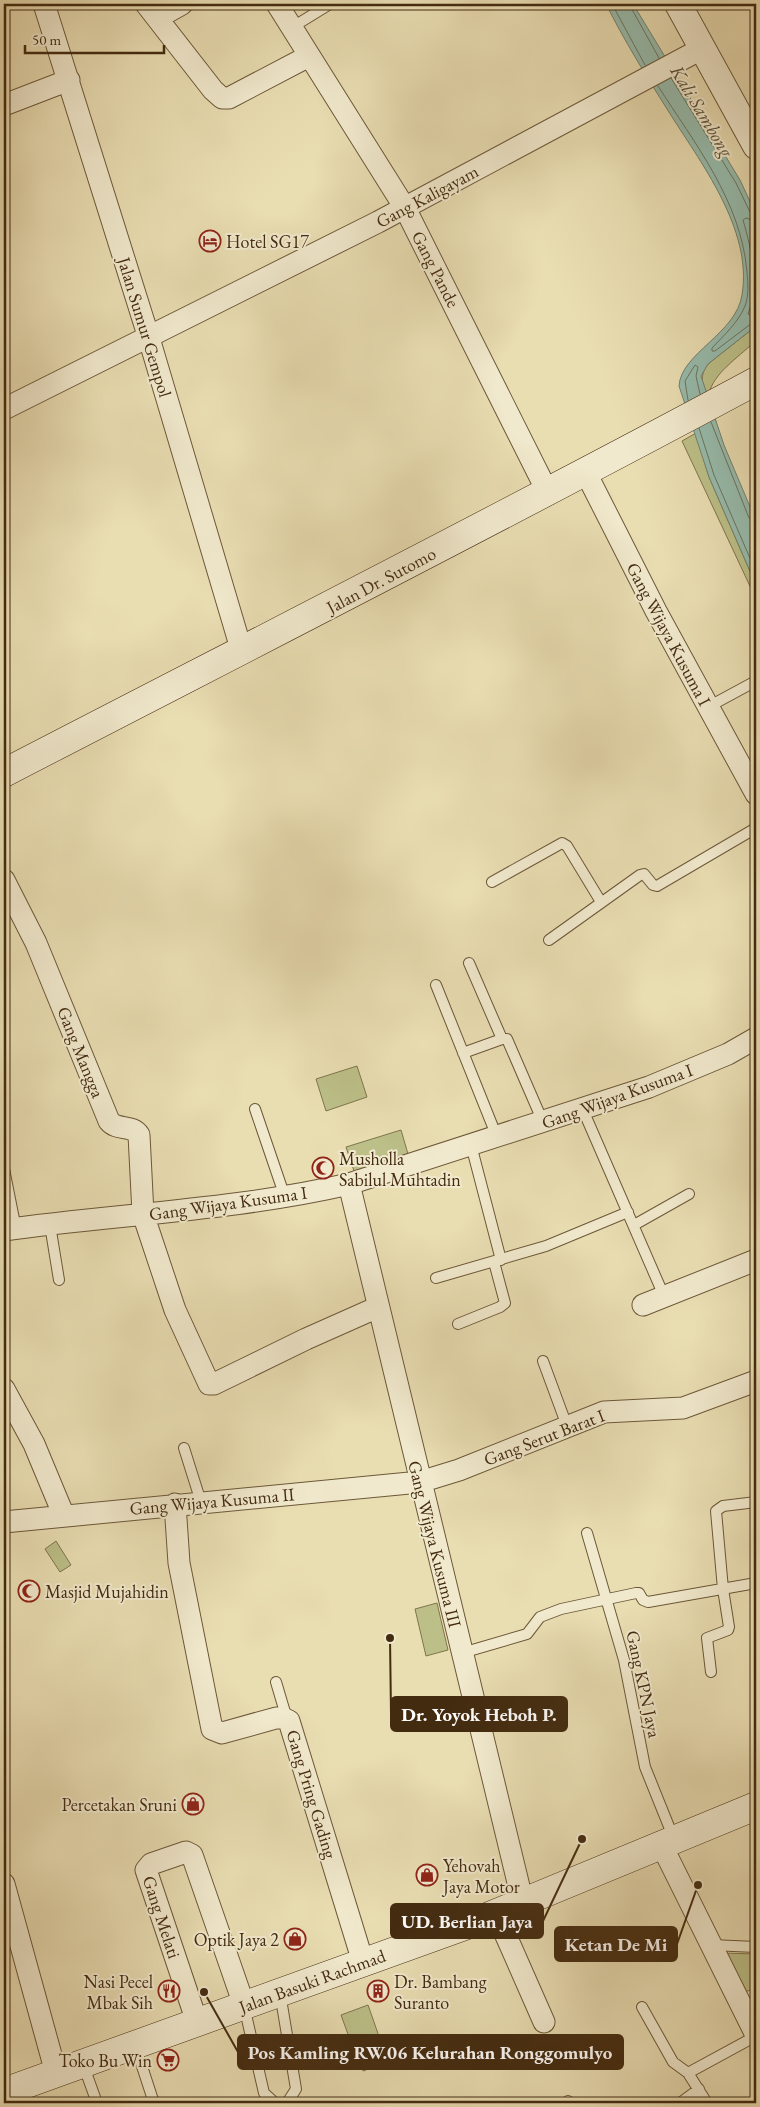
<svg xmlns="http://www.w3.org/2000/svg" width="760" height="2107" viewBox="0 0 760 2107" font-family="'EB Garamond',serif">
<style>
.green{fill:#bcbf88;stroke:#80754c}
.water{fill:#97bcad;stroke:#75826e}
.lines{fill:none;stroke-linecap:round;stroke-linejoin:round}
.shore{stroke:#6d745e;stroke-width:1}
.service-casing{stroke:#6c5838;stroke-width:12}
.minor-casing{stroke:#6c5838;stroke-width:23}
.tertiary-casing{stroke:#6c5838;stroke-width:28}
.secondary-casing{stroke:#432b10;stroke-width:29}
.service{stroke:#f1e9cd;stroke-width:10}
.minor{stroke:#f1e9cd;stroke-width:21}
.tertiary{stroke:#f1e9cd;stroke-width:26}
.secondary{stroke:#f1e9cd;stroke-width:28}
.labels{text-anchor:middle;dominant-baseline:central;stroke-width:4;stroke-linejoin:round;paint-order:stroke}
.street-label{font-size:18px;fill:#432b10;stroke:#f1e9cd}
.poi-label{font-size:18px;fill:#432b10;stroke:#f1e9cd;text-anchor:start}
.water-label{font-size:19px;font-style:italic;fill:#584f37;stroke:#f1e9cd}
.leader{fill:none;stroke:#432b10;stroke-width:2}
.callout-dot{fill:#432b10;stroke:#f1e9cd;stroke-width:2}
.callout{fill:#432b10;stroke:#432b10;stroke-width:2}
.callout-label{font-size:19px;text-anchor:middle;font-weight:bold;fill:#fff}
</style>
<rect width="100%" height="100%" fill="#e9ddb2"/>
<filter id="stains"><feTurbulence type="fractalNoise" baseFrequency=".004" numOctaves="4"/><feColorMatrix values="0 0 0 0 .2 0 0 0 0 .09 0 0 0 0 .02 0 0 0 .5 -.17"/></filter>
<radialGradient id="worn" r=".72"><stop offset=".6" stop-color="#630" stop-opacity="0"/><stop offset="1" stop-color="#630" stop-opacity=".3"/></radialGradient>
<path class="green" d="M756,326V340C742,355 717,370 710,390C707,400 713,413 716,422C709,404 694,381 708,364Z
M696,433L709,477L756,585V599L682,441Z
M357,1066L367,1097L326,1111L316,1079Z
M401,1130L408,1154L354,1171L346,1147Z
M56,1541L71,1565L60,1572L45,1549Z
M437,1603L448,1650L426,1656L415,1609Z
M722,1953L756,1954V1989L743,1992Z
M368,2005L388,2062L363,2071L359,2059L337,2067L329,2045L349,2037L341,2015Z"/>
<path class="water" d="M606,4H633L740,180L754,210L756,217V326L708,364L701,376L724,445L756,521V585L709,477L679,386C681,353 736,334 742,295C753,229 700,162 667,109C645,74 624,40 606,4Z"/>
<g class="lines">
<path class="shore" d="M612,4L645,65
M629,4L659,58
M671,78L736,183L750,212L756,215
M658,86C695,144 741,201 747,272C748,283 749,296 745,306C738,323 724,335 712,348V351H715L752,323L756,322
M756,221L746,218L743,220C752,251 759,283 748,314L756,316
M688,400L685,381L695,365L698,367L696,376L700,394
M711,422L749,518L756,521
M699,428L714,475L756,572"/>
<g class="service-casing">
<path id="service" d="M291,28L330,4
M708,707L756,681
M492,882L562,843L567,846L601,902
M549,940L640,875L644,874L653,885L657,886L756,828
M469,963L502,1039
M436,985L497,1137
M463,1053L502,1039H507L543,1122
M255,1109L285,1197
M583,1110L664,1296
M471,1145L501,1260
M4,1169L16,1229
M50,1225L59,1280
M634,1225L689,1194
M436,1278L546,1246L628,1212
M458,1324L500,1307L505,1303L494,1262
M543,1361L567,1426
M184,1448L201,1502
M587,1533L624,1660L645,1767L674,1839
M462,1653L527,1634L540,1617L561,1609L636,1593H639L643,1600L648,1602L756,1583
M711,1672L707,1638L728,1630L729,1627L723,1589L716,1511L723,1506L756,1502
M276,1682L287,1719
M711,1945L756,1947
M280,1993L296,2089L287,2103
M244,2006L264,2093L275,2103
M642,2007L673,2062L688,2073L707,2103
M135,2045L154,2103
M83,2064L97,2103
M688,2073L756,2036
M568,2101L570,2103
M680,2103L699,2089"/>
</g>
<g class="minor-casing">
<path id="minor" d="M44,4L148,335L242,652
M146,4L213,90L222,98H229L309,56
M277,4L405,208L548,493
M157,18L182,4
M4,105L69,80
M4,409L378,222L703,48
M586,473L656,611L756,794
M4,880L36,943L109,1121C117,1131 132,1124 139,1135L143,1214L175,1310L209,1384H214L306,1339L378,1307
M349,1184L523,1903
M4,1230C119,1214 236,1210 349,1184L649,1087L728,1054L756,1038
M643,1305L756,1260
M4,1389L34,1444L64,1516
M175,1504L179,1563L212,1729L222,1733L276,1718H283L289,1721L363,1962
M4,1522L420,1482L459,1470L604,1412L683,1408L756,1381
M662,1846L756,2035
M4,1884L56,2073
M496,1913L544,2022
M197,2022L146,1870L151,1864L186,1852L192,1855L244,2005"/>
</g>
<g class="tertiary-casing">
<path id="tertiary" d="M678,4L756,146"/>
</g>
<g class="secondary-casing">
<path id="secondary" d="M4,773C255,643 507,515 756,381
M4,2092L470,1924L756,1806"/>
</g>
<use href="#service" class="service"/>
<use href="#minor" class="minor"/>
<use href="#tertiary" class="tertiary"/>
<use href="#secondary" class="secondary"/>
</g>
<defs>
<g id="hotel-ring" transform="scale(1.125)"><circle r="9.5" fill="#f1e9cd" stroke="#8f2418" stroke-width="1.5"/><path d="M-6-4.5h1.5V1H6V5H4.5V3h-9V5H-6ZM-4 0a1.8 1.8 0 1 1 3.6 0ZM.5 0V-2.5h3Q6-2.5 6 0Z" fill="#8f2418"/></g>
<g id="mosque-ring" transform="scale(1.125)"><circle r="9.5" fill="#f1e9cd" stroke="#8f2418" stroke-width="1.5"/><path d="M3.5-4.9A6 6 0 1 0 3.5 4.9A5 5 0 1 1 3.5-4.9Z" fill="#8f2418"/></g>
<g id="shop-ring" transform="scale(1.125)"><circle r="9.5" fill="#f1e9cd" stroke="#8f2418" stroke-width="1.5"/><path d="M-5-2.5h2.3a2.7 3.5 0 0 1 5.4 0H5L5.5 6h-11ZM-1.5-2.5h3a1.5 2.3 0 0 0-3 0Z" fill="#8f2418"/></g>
<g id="restaurant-ring" transform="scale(1.125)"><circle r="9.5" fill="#f1e9cd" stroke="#8f2418" stroke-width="1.5"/><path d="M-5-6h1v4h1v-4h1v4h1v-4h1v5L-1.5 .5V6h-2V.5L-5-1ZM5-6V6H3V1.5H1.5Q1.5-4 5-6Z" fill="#8f2418"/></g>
<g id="building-ring" transform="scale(1.125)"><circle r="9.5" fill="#f1e9cd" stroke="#8f2418" stroke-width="1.5"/><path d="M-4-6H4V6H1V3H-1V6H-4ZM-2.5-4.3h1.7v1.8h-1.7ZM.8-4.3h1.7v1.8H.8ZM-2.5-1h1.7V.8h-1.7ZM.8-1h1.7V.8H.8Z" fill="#8f2418"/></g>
<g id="supermarket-ring" transform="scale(1.125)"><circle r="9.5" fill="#f1e9cd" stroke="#8f2418" stroke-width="1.5"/><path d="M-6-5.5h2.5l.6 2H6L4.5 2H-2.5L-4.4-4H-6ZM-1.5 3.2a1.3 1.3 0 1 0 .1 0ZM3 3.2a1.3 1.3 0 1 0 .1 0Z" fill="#8f2418"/></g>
</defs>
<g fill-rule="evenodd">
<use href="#hotel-ring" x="210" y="241"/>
<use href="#mosque-ring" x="323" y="1168"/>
<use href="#mosque-ring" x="29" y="1591"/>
<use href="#shop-ring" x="193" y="1804"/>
<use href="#shop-ring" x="427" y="1875"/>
<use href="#shop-ring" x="295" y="1939"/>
<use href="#restaurant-ring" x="169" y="1991"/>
<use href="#building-ring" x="378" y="1991"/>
<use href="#supermarket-ring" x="168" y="2060"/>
</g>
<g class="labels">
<g class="street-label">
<text transform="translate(427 196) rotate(-28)">Gang Kaligayam</text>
<text transform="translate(436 269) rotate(63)">Gang Pande</text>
<text transform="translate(145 327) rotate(73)">Jalan Sumur Gempol</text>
<text transform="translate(381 580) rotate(-28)">Jalan Dr. Sutomo</text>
<text transform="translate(669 634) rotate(62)">Gang Wijaya Kusuma I</text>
<text transform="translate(81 1052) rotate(68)">Gang Mangga</text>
<text transform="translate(617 1096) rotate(-20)">Gang Wijaya Kusuma I</text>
<text transform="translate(228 1203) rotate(-8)">Gang Wijaya Kusuma I</text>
<text transform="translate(544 1437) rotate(-21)">Gang Serut Barat I</text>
<text transform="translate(212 1501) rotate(-5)">Gang Wijaya Kusuma II</text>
<text transform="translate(435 1544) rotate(76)">Gang Wijaya Kusuma III</text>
<text transform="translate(644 1684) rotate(78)">Gang KPN Jaya</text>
<text transform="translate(312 1794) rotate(73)">Gang Pring Gading</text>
<text transform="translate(162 1917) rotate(72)">Gang Melati</text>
<text transform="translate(312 1981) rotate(-20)">Jalan Basuki Rachmad</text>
</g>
<g class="poi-label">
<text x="226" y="241">Hotel SG17</text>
<text x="339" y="1158">Musholla<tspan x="339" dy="21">Sabilul Muhtadin</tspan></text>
<text x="45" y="1591">Masjid Mujahidin</text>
<text x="177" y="1804" text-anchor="end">Percetakan Sruni</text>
<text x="443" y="1865">Yehovah<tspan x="443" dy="21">Jaya Motor</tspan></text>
<text x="279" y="1939" text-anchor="end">Optik Jaya 2</text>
<text x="153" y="1981" text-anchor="end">Nasi Pecel<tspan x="153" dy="21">Mbak Sih</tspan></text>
<text x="394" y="1981">Dr. Bambang<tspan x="394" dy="21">Suranto</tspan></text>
<text x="152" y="2060" text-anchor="end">Toko Bu Win</text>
</g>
<g class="water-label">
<text transform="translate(702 111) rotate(59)">Kali Sambong</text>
</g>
</g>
<path class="leader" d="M390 1638L391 1714M582 1839L543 1921M698 1885L677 1944M204 1992L238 2052"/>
<g class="callout-dot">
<circle cx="390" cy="1638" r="5"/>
<circle cx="582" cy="1839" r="5"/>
<circle cx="698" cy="1885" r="5"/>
<circle cx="204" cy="1992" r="5"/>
</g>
<g class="callout">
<rect x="391" y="1697" width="176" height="34" rx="5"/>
<rect x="391" y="1904" width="152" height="34" rx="5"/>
<rect x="555" y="1927" width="122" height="34" rx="5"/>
<rect x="238" y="2035" width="385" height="34" rx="5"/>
</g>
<g class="callout-label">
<text x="479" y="1721">Dr. Yoyok Heboh P.</text>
<text x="467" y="1928">UD. Berlian Jaya</text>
<text x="616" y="1951">Ketan De Mi</text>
<text x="430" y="2059">Pos Kamling RW.06 Kelurahan Ronggomulyo</text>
</g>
<rect width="760" height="2107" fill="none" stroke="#e9ddb2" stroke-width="20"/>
<rect x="5" y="5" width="750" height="2097" fill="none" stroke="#432b10" stroke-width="2.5"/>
<rect x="10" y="10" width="740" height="2087" fill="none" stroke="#432b10"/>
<path d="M25 45v8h139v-8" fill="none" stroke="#432b10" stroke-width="2.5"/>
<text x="32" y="45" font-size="15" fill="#432b10" stroke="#f1e9cd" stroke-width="4" paint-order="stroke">50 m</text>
<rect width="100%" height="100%" filter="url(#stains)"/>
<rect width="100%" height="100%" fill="url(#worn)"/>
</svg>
